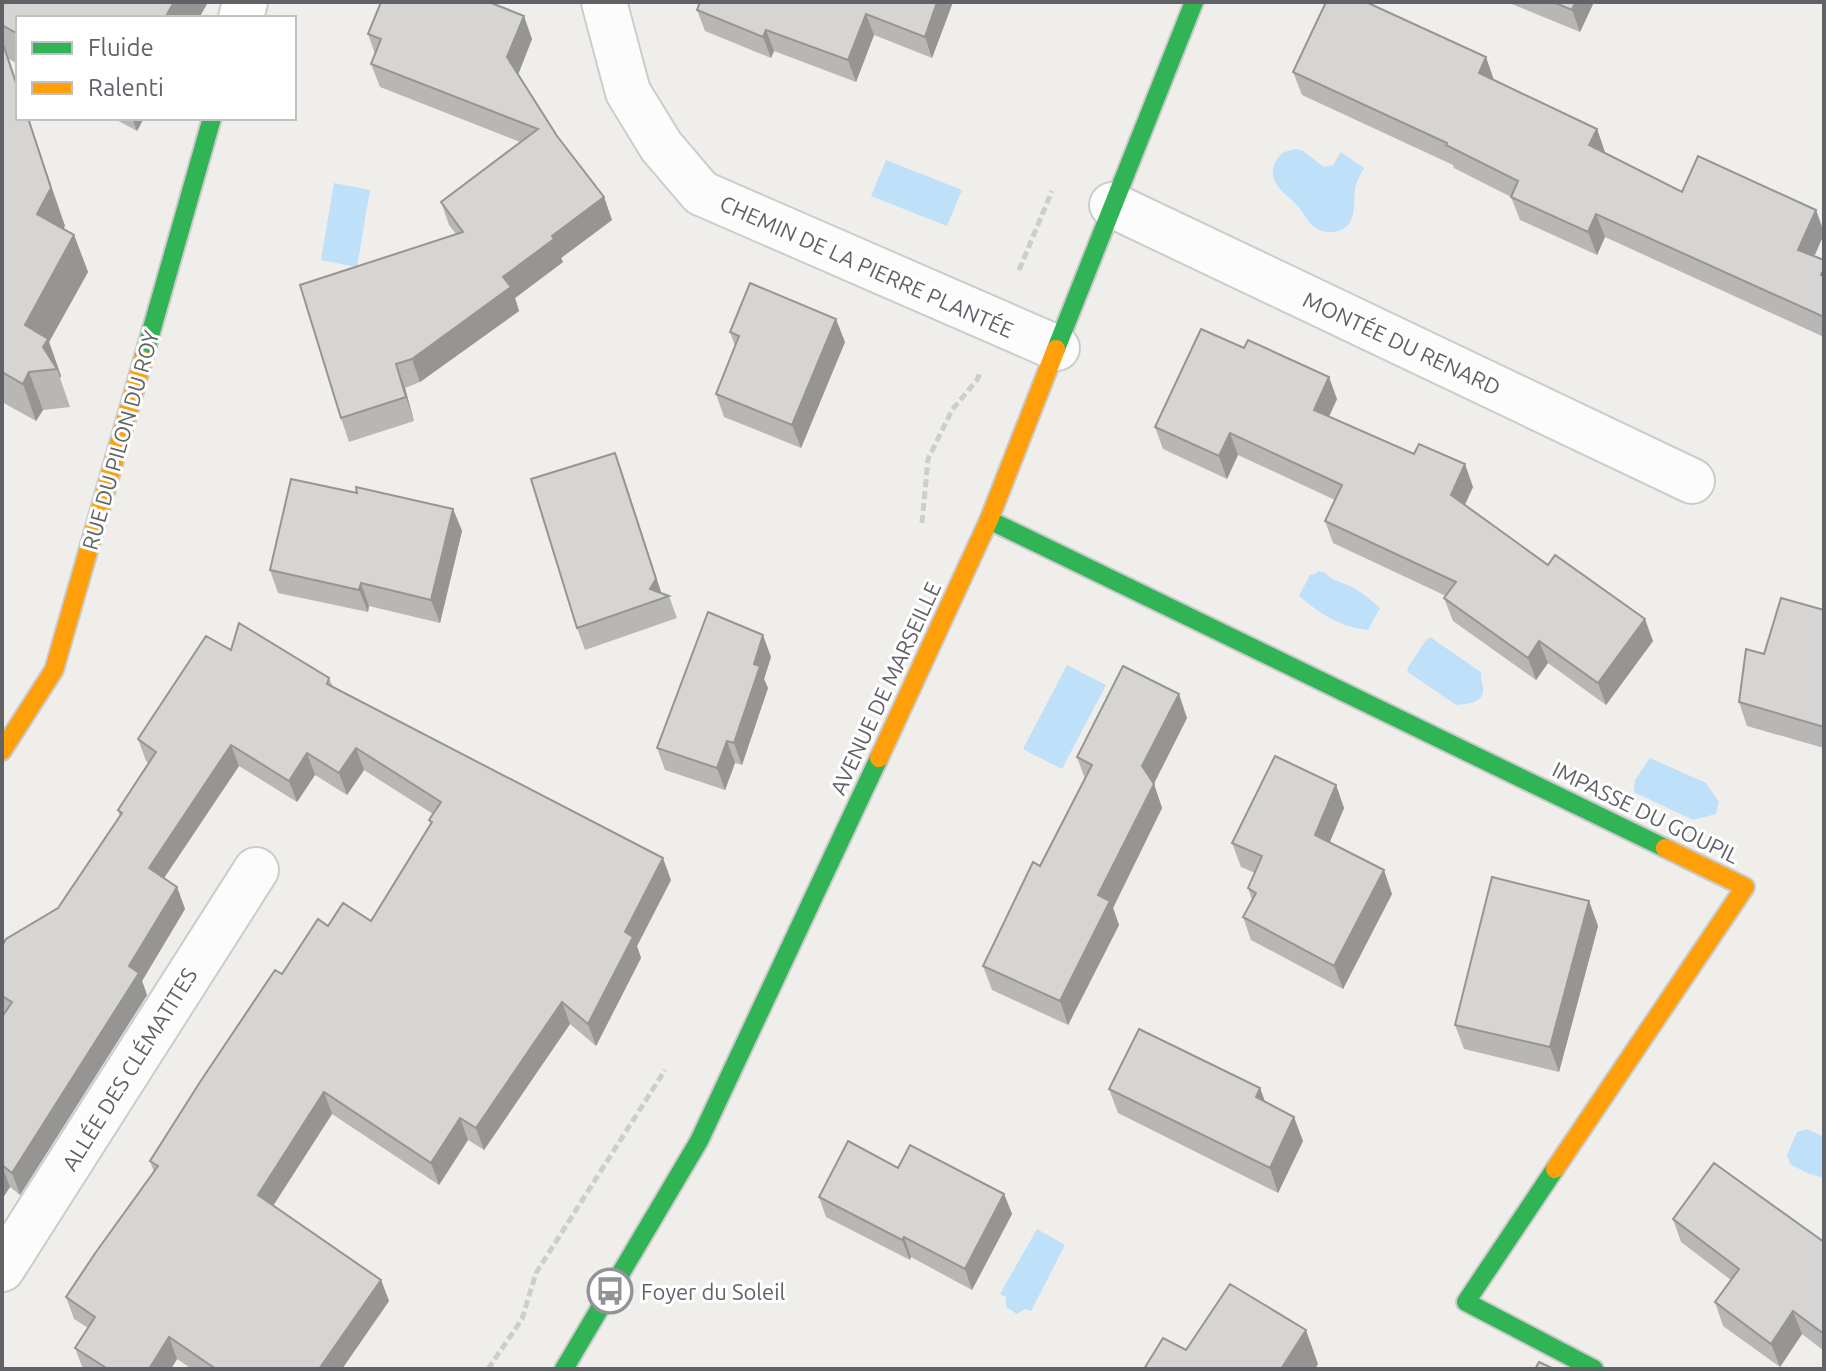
<svg xmlns="http://www.w3.org/2000/svg" width="1826" height="1371" viewBox="0 0 1826 1371" font-family="Ubuntu,sans-serif">
<style>
.water{fill:#bfe0f9}
.lines{fill:none;stroke-linecap:round;stroke-linejoin:round}
.street-casing{stroke:#cbcccc;stroke-width:48}
.fast-casing{stroke:#cacacb;stroke-width:22}
.slow-casing{stroke:#cacacb;stroke-width:22}
.path{stroke:#cacfcc;stroke-width:5;stroke-dasharray:8 4;stroke-linecap:butt}
.street{stroke:#fdfcfc;stroke-width:44}
.fast{stroke:#30b455;stroke-width:18}
.slow{stroke:#ff9f0a;stroke-width:18}
.wall{fill:#b8b7b5}
.shaded-wall{fill:#969594}
.building{fill:#d6d5d3;stroke:#969594;stroke-width:2}
.labels{text-anchor:middle;dominant-baseline:central;stroke-width:6;stroke-linejoin:round;paint-order:stroke}
.street-label{font-size:22px;fill:#5f6368;stroke:#fff}
.poi-label{font-size:22px;fill:#5f6368;stroke:#fff;text-anchor:start}
</style>
<rect width="100%" height="100%" fill="#efeeea"/>
<path class="water" d="M1296,149L1303,151L1324,167L1333,165L1341,152L1364,168C1361,173 1358,179 1356,185C1352,199 1358,214 1347,226C1338,234 1322,234 1313,226C1307,221 1303,212 1298,206C1285,192 1265,183 1276,161C1280,153 1287,150 1296,149Z
M886,160L962,190L947,226L871,196Z
M334,183L370,190L357,267L321,260Z
M1319,571L1325,573C1333,582 1349,584 1359,591C1367,596 1373,602 1380,608L1368,630C1341,627 1320,614 1299,596L1310,575L1315,574Z
M1430,637L1481,672C1480,679 1484,686 1483,692C1481,704 1464,704 1456,705L1409,673L1407,670L1409,666L1426,640Z
M1067,665L1106,685L1062,769L1023,749Z
M1650,758L1706,783L1719,802L1716,814L1693,820L1634,792L1635,780Z
M1807,1129L1824,1137V1178L1807,1173L1790,1164L1787,1155L1797,1132Z
M1037,1229L1065,1245L1031,1311L1025,1309L1017,1314L1006,1307V1297L1000,1294Z"/>
<g class="lines">
<g class="street-casing">
<path id="street" d="M604,2L628,92L661,146L701,193L1057,348
M241,18L245,2
M1112,205L1692,481
M2,1269L256,870"/>
</g>
<g class="fast-casing">
<path id="fast" d="M1056,349L1194,2
M143,360L212,118
M989,520L1665,848
M1555,1169L1466,1302L1594,1369
M564,1369L699,1141L879,758"/>
</g>
<g class="slow-casing">
<path id="slow" d="M2,751L54,670L143,360
M879,758L989,520L1056,349
M1555,1169L1745,887L1665,848"/>
</g>
<path class="path" d="M1019,270L1052,191
M922,523L928,459L952,410L977,380L980,373
M488,1369L522,1319L536,1273L665,1070"/>
<use href="#street" class="street"/>
<use href="#fast" class="fast"/>
<use href="#slow" class="slow"/>
</g>
<path class="wall" d="M2,2H208L199,18H18V64L9,59L18,86V118L65,226L63,229L74,235L88,272L49,342L61,376L60,378L70,407L43,410L36,421L2,402Z
M700,2H953L932,58L874,35L856,82L774,51L771,58L705,31L697,10Z
M1507,2H1594L1580,32Z
M368,34L532,39L518,74L557,136L604,197L612,220L561,258L563,262L515,298L519,311L420,382L405,388L414,421L349,442L341,418L456,234L449,225L441,202L520,142L380,87L371,64L375,54Z
M1293,72L1494,81L1597,129L1605,153L1682,192L1816,210L1824,231V234L1814,256L1824,260V337L1605,237L1597,255L1520,220L1511,197L1454,168L1453,165L1302,95Z
M113,118H144L137,131Z
M730,332L845,342L801,448L724,417L716,394L735,346Z
M1337,399L1329,416L1473,487L1465,505L1653,641L1606,705L1548,663L1536,680L1453,621L1444,598L1446,596L1333,543L1325,521L1335,500L1238,455L1227,479L1163,449L1155,427Z
M615,453L661,593L669,596L677,618L585,650L577,628Z
M357,493L453,509L462,531L440,623L369,606L368,612L278,593L270,570Z
M1824,610V748L1747,726L1739,702L1764,654Z
M231,650L329,678L333,687L671,880L637,946L641,958L596,1046L570,1024L484,1150L468,1140L439,1185L332,1114L273,1205L381,1280L389,1301L342,1369H192L177,1359L171,1369H83L75,1348L88,1328L74,1319L66,1297L154,1172L150,1161L282,974L328,926L371,921L431,824L429,820L433,814L364,770L347,795L315,775L297,802L239,766L164,878L177,887L185,909L142,981L147,995L20,1195L10,1187L2,1199V1017L4,1014L2,1013V946L58,908L120,817L118,810L148,763L146,761L138,739Z
M771,657L764,679L768,688L742,765L735,763L725,790L665,770L657,748Z
M1187,718L1154,784L1162,808L1113,908L1119,925L1068,1025L992,990L983,966L1040,866L1085,779L1077,757Z
M1336,785L1344,808L1330,842L1392,894L1343,989L1251,940L1243,917L1252,900L1248,888L1255,873L1241,867L1232,843Z
M1589,901L1598,926L1559,1072L1464,1049L1455,1025Z
M1260,1088L1265,1102L1303,1141L1278,1193L1118,1113L1109,1089Z
M898,1168L1004,1194L1012,1214L972,1290L911,1257L910,1260L826,1217L819,1197Z
M1673,1219L1824,1242V1351L1802,1334L1780,1367L1723,1326L1715,1302L1731,1280L1681,1242Z"/>
<path class="shaded-wall" d="M174,2H208L199,18H165Z
M937,2H953L932,58L925,37Z
M1575,2H1594L1580,32L1572,10Z
M866,14L874,35L856,82L848,60Z
M524,16L532,39L516,80L507,57Z
M766,30L774,51L771,58L763,37Z
M1486,57L1494,80L1479,73Z
M28,118L65,226L51,251L37,214Z
M132,118H144L137,131Z
M1597,129L1605,152L1597,168L1589,145Z
M604,197L612,220L561,258L563,262L515,298L519,311L420,382L412,359L503,277L552,236Z
M1816,210L1824,234L1807,273L1798,250Z
M1596,214L1605,237L1597,255L1588,232Z
M74,235L88,272L49,342L61,376L60,378L57,369L25,325Z
M836,319L845,342L801,448L792,425Z
M396,364L405,388L414,421L406,397Z
M29,372L43,410L36,421L23,384Z
M1329,377L1337,399L1322,432L1314,410Z
M1230,433L1238,455L1227,479L1219,456Z
M615,453L623,475L664,601L663,598L650,589Z
M1465,464L1473,487L1459,517L1451,495Z
M453,509L462,531L440,623L431,600Z
M361,583L369,606L368,612L359,590Z
M1645,619L1653,641L1606,705L1598,683Z
M763,635L771,657L764,679L768,688L742,765L734,743L754,664Z
M1539,641L1548,663L1536,680L1528,658Z
M1179,694L1187,718L1151,789L1142,766Z
M727,741L735,763L725,790L717,768Z
M231,745L239,766L156,890L149,868Z
M356,748L364,770L347,795L339,773Z
M307,753L315,775L297,802L289,781Z
M1154,784L1162,808L1113,908L1119,925L1068,1025L1060,1001L1098,895Z
M1336,785L1344,808L1323,858L1315,835Z
M663,858L671,880L637,946L641,958L596,1046L588,1024L625,932Z
M1384,870L1392,894L1343,989L1334,966Z
M177,887L185,909L142,981L147,995L20,1195L12,1173L129,966Z
M1589,901L1598,926L1559,1072L1550,1047Z
M562,1002L570,1024L484,1150L476,1128Z
M1260,1088L1269,1113L1256,1097Z
M324,1092L332,1114L266,1217L258,1195Z
M1294,1117L1303,1141L1278,1193L1270,1168Z
M460,1118L468,1140L439,1185L431,1163Z
M2,1166L10,1187L2,1199Z
M1004,1194L1012,1214L972,1290L965,1269Z
M904,1237L911,1257L910,1260L902,1240Z
M381,1280L389,1301L342,1369H319Z
M1793,1311L1802,1334L1780,1367L1771,1344Z
M1306,1330L1318,1364L1315,1369H1281Z
M169,1337L177,1359L171,1369H149Z"/>
<path class="building" d="M2,2H174L165,18H18V34L2,25Z
M381,2H489L524,16L507,57L557,136L604,197L552,236L554,239L503,277L511,287L412,359L396,364L406,397L341,418L300,285L463,232L441,202L538,129L371,64L381,39L368,34Z
M700,2H937L925,37L866,14L848,60L766,30L763,37L697,10Z
M1326,2H1366L1486,57L1479,73L1597,129L1589,145L1682,192L1698,156L1816,210L1798,250L1824,260V269L1821,275L1824,276V317L1596,214L1588,232L1511,197L1518,181L1446,145L1447,143L1293,72Z
M1553,2H1575L1572,10Z
M2,41L18,89V118H28L51,188L37,214L74,235L25,325L48,339L43,347L57,369L29,372L23,384L2,372Z
M750,283L836,319L792,425L716,394L739,336L730,332Z
M1201,329L1244,348L1248,340L1329,377L1314,410L1414,454L1419,444L1465,464L1451,495L1548,565L1555,555L1645,619L1598,683L1539,641L1528,658L1444,598L1456,582L1325,521L1342,485L1230,433L1219,456L1155,427Z
M615,453L656,579L650,589L669,596L577,628L531,479Z
M291,479L357,493L356,487L453,509L431,600L361,583L359,590L270,570Z
M1781,598L1824,610V727L1739,702L1746,649L1764,654Z
M708,612L763,635L754,664L760,666L734,743L727,741L717,768L657,748Z
M239,623L329,678L327,684L663,858L625,932L633,937L588,1024L562,1002L476,1128L460,1118L431,1163L324,1092L258,1195L381,1280L319,1369H216L169,1337L149,1369H108L75,1348L95,1317L66,1297L96,1252L158,1166L150,1161L200,1082L275,970L282,974L318,919L328,926L343,903L371,921L432,822L429,820L441,802L356,748L339,773L307,753L289,781L231,745L149,868L177,887L129,966L139,973L12,1173L2,1165V1017L12,1002L2,996V946L6,939L58,908L122,813L118,810L156,752L138,739L206,636L231,650Z
M1123,666L1179,694L1142,766L1154,784L1098,895L1110,901L1060,1001L983,966L1033,862L1040,866L1092,765L1077,757Z
M1275,756L1336,785L1315,835L1384,870L1334,966L1243,917L1256,893L1248,888L1262,856L1232,843Z
M1492,877L1589,901L1550,1047L1455,1025Z
M1139,1029L1260,1088L1256,1097L1294,1117L1270,1168L1109,1089Z
M848,1141L898,1168L910,1145L1004,1194L965,1269L904,1237L902,1240L819,1197Z
M1714,1163L1824,1242V1334L1793,1311L1771,1344L1715,1302L1739,1269L1673,1219Z
M1230,1284L1306,1330L1281,1369H1144L1163,1338L1186,1350Z
M1539,1362L1554,1369H1535Z"/>
<defs>
<g id="bus-ring" transform="scale(2.3)"><circle r="9.5" fill="#fff" stroke="#919496" stroke-width="1.5"/><path d="M-5-6H5V4H4V6H2V4H-2V6H-4V4H-5ZM-3.5-4V0h7V-4ZM-3.5 1.2v1.5H-2V1.2ZM2 1.2v1.5H3.5V1.2Z" fill="#919496"/></g>
</defs>
<g fill-rule="evenodd">
<use href="#bus-ring" x="610" y="1291"/>
</g>
<g class="labels">
<g class="street-label">
<text transform="translate(867 266) rotate(24)">CHEMIN DE LA PIERRE PLANTÉE</text>
<text transform="translate(1402 343) rotate(25)">MONTÉE DU RENARD</text>
<text transform="translate(120 440) rotate(-74)">RUE DU PILON DU ROY</text>
<text transform="translate(885 688) rotate(-65)">AVENUE DE MARSEILLE</text>
<text transform="translate(1646 812) rotate(26)">IMPASSE DU GOUPIL</text>
<text transform="translate(129 1069) rotate(-58)">ALLÉE DES CLÉMATITES</text>
</g>
<g class="poi-label">
<text x="641" y="1291">Foyer du Soleil</text>
</g>
</g>
<rect width="1826" height="1371" fill="none" stroke="#5f6368" stroke-width="8"/>
<rect x="16" y="16" width="280" height="104" fill="#ffffff" stroke="#bfc1c3" stroke-width="2"/>
<rect x="32" y="42" width="40" height="12" fill="#30b455" stroke="#bfc1c3" stroke-width="2"/>
<text x="88" y="56" font-size="24" fill="#5f6368">Fluide</text>
<rect x="32" y="82" width="40" height="12" fill="#ff9f0a" stroke="#bfc1c3" stroke-width="2"/>
<text x="88" y="96" font-size="24" fill="#5f6368">Ralenti</text>
</svg>
